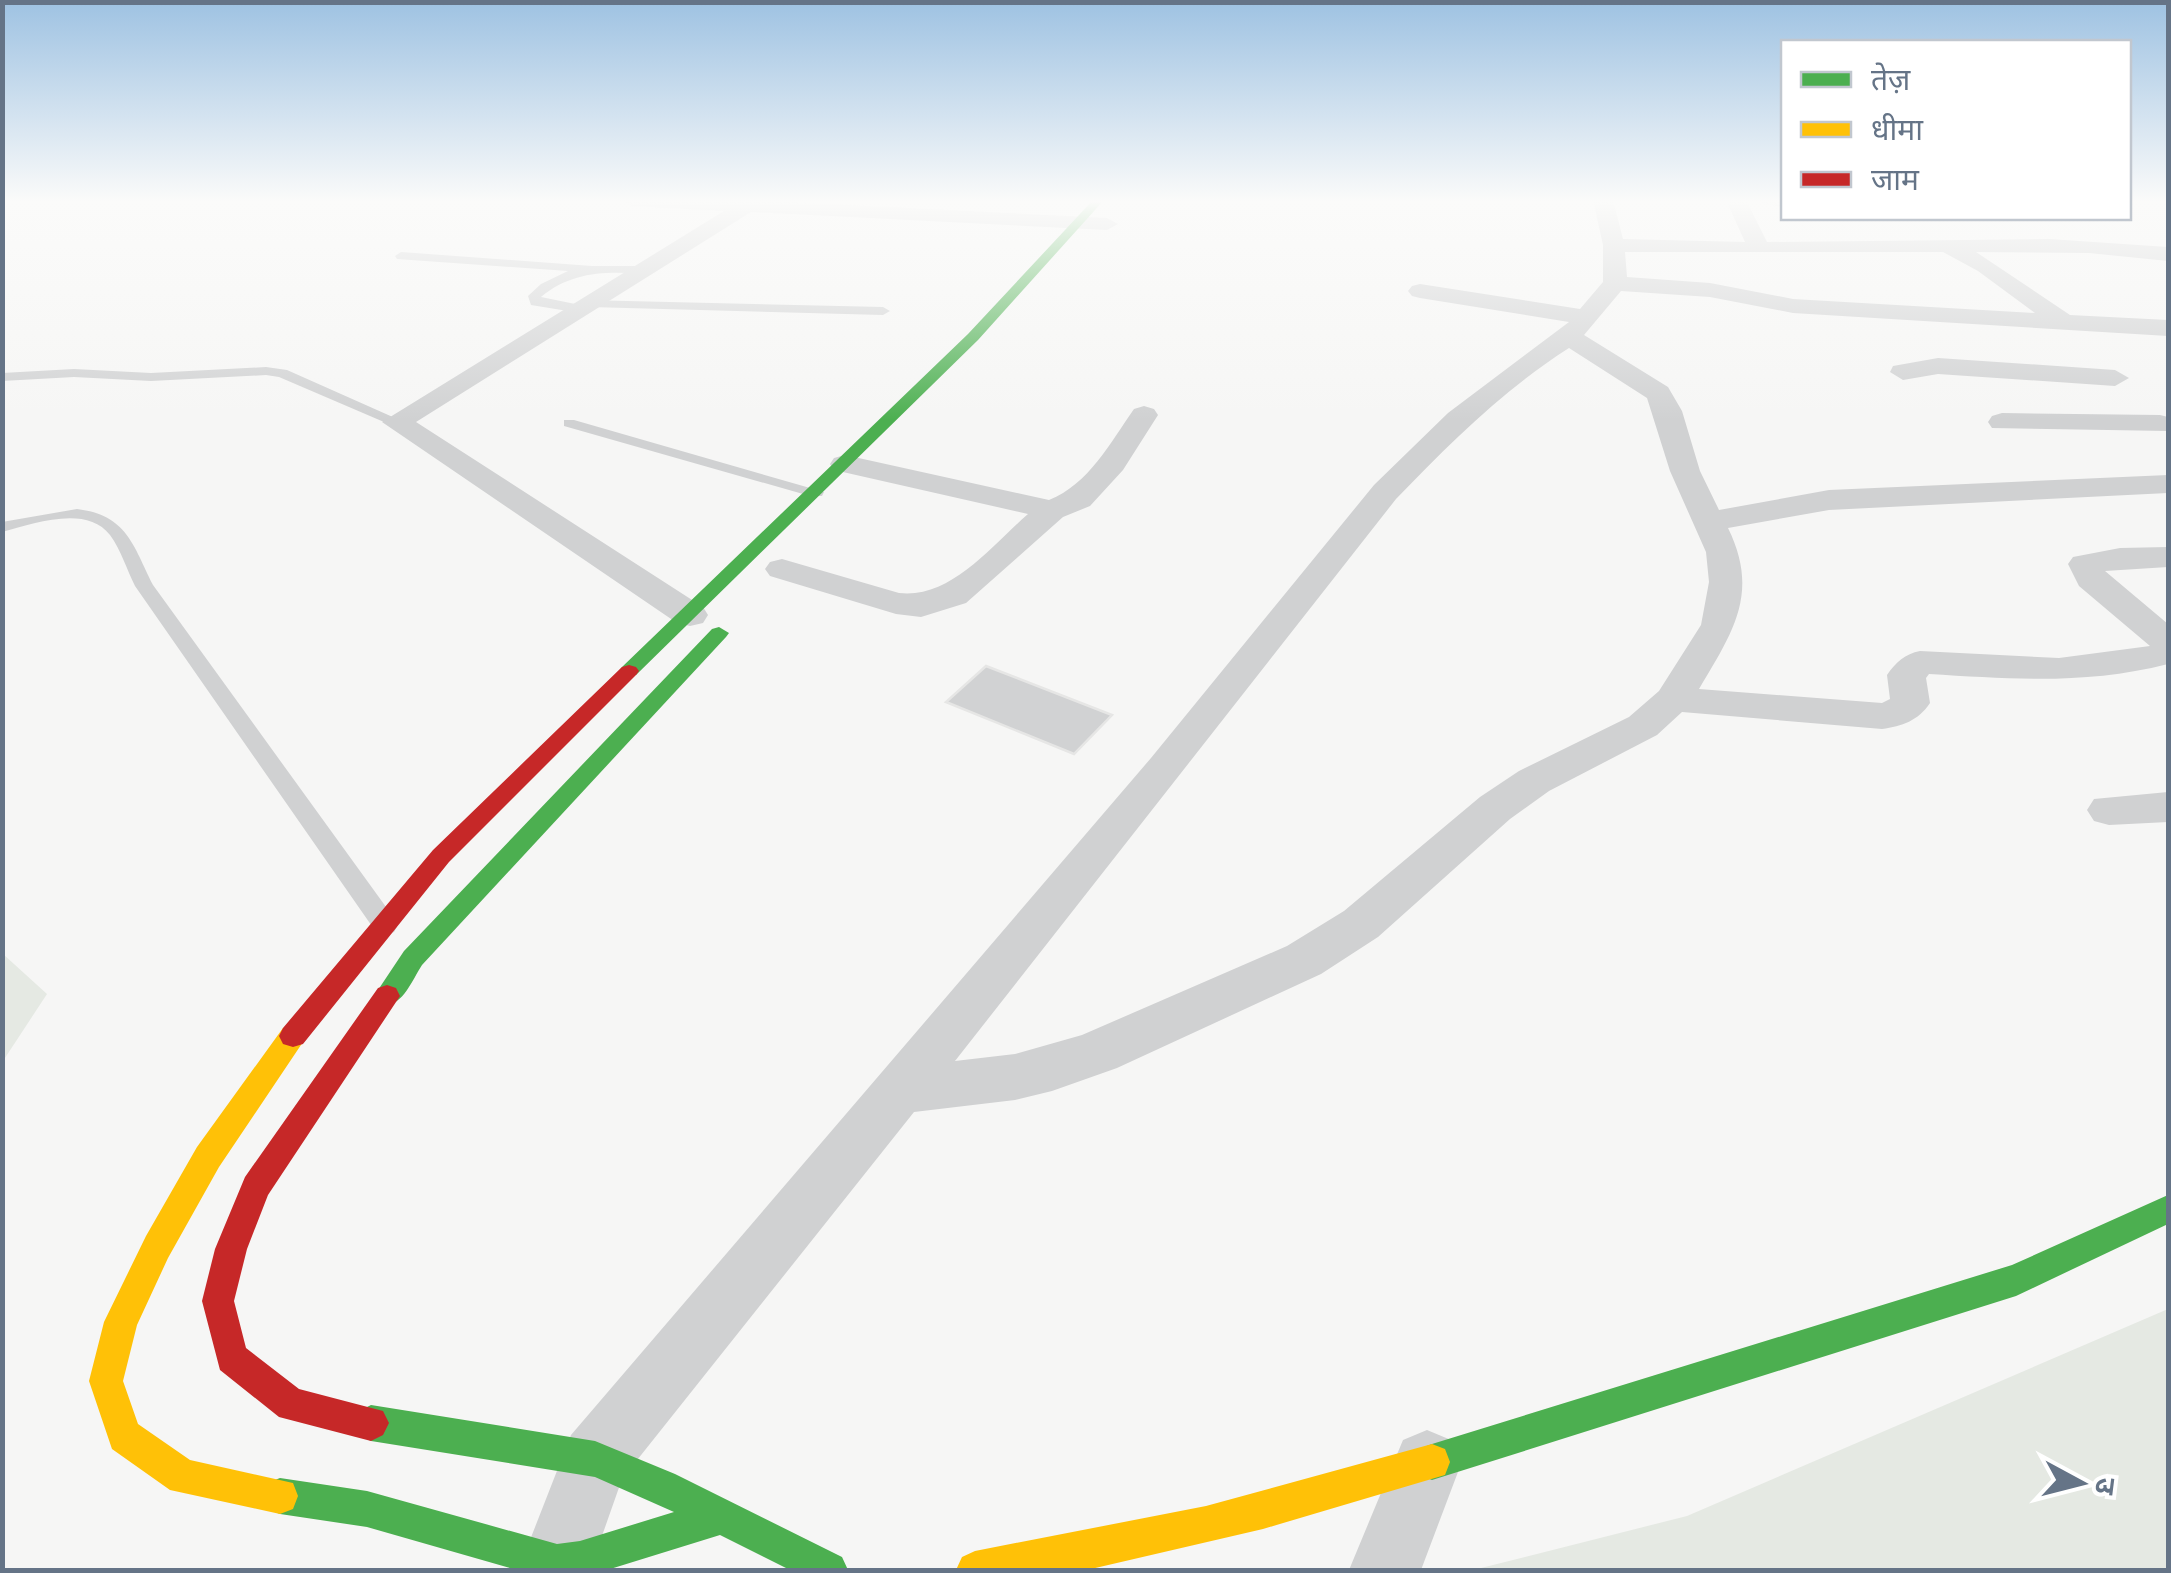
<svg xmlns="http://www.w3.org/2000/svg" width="2171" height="1573" viewBox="0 0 2171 1573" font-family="'Work Sans','Noto Sans Devanagari',sans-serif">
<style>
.green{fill:#e5e9e3}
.building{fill:#d1d2d3;stroke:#e6e6e5;stroke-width:2.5}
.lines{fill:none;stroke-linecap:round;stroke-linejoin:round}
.lane{fill:#d0d1d2;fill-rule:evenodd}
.street{fill:#d0d1d2;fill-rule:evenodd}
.fast{fill:#4caf50;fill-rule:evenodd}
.slow{fill:#ffc107;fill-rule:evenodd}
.jam{fill:#c62828;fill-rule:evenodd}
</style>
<rect width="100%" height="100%" fill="#f6f6f5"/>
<path class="green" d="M3,954L47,994L3,1061Z
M2168,1309V1570H1473L1687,1516Z"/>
<path class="building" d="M986,666L1112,715L1074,754L946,702Z"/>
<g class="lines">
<path class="lane" d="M401,252L592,266H643L649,270L643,274C605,271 571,272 541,297L585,306V312L580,313L531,305L528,296L541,284L568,271L397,259L395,256Z
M585,300L883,307L890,311L883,315L590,307L585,306Z
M266,367L287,370L404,422L391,425L279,377L266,375L151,381L74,377L2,381V373L74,369L151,373Z
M564,420H574L824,492L822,496H810L564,426Z
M77,509C127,515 133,545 153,585L394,918L398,925L394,932L385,935L376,932L135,586C127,570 121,550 110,535C86,504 33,524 2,532V522Z"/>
<path class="street" d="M621,200H750L1107,218L1118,224L1107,230L751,212L416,422L703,607L708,615L703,623L690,626L677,623L382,422L724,211L631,206Z
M1593,200H1613L1623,239L1745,242L1726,200H1746L1767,242L2049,239L2168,247V261L2089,253L1976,252L2070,315L2168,320V336L1793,313L1710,297L1621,291L1584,335L1668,387L1682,411L1700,471L1719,510L1829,490L2168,475V493L1829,510L1728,528C1760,593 1733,632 1699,689L1882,703L1890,699L1887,675C1896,662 1905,654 1920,651L2059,658L2150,646L2079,586L2068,564L2073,557L2120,548L2168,547V567L2105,571L2168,624V664C2086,685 2013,679 1929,674L1926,678L1930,703C1918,721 1902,726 1882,729L1682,712L1657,735L1549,791L1510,819L1378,937L1321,974L1117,1068L1052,1091L1015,1100L914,1112L622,1479L590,1570H524L521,1563L571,1435L1151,758L1374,485L1448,413L1569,322L1420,298L1412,296L1408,291L1412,286L1420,284L1580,309L1603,282V245ZM1625,252H1943L1978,271L2035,313L1793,299L1710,283L1627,277ZM1569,348L1647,398L1670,471L1706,552L1709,582L1701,625L1659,691L1629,717L1519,771L1480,797L1344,911L1287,946L1082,1035L1015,1054L955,1061L1396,499C1450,443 1503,390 1569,348Z
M1758,200H1784V207L1761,204Z
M1938,358L2115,370L2129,378L2115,386L1938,374L1903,380L1890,372L1893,366Z
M1144,406L1154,409L1158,415L1123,470L1090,506L1063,517L966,603L921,617L896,614L770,576L765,569L770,562L782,559L899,593C951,599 991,546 1028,514L834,470L830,464L834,458L845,455L1049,500C1089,484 1110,443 1134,409Z
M2002,413L2160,415L2168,417V431L1992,428L1988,422L1992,416Z
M2168,792V822L2109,825L2094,821L2087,810L2094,799Z
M1427,1430L1451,1440L1461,1464L1421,1570H1349L1403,1440Z"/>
<path class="fast" d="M1093,200H1104L978,340L636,675H622L619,671L622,667L968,334Z
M719,627L729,633L726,637L422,965C411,982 401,1011 378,1004L374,996L404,951L712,629Z
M2168,1195V1224L2016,1296L1432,1480L1419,1475L1414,1462L1419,1449L1432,1444L2012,1265Z
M371,1405L595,1441L675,1474L842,1557L848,1570H790L720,1535L607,1570H517L367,1527L280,1514L267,1509L262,1496L267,1483L280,1478L367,1491L557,1544L580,1541L674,1512L595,1477L371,1441L359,1435L353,1423L359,1411Z"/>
<path class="slow" d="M293,1025L303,1028L307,1036L219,1167L168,1258L137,1325L123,1381L138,1424L190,1460L293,1483L298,1496L293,1509L280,1514L170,1490L112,1449L89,1381L104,1322L146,1236L197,1147L283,1028Z
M1432,1444L1445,1449L1450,1462L1445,1475L1263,1529L1091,1569L956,1570L962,1557L975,1551L1206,1506Z"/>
<path class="jam" d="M629,665L636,667L639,671L636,675L449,862L303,1044L293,1047L283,1044L279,1036L283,1028L433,850L622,667Z
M387,985L396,988L400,996L268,1195L247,1249L234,1301L246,1348L299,1389L383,1411L389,1423L383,1435L371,1441L279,1417L220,1370L202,1301L215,1249L245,1177L378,988Z"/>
</g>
<linearGradient id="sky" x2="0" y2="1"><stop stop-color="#9ec2e2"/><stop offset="0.48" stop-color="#fbfbfa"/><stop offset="1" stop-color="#fbfbfa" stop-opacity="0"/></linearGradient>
<rect width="2171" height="420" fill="url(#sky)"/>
<rect width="2171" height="1573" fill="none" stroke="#657487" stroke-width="10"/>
<rect x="1781" y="40" width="350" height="180" fill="#ffffff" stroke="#c1c7cf" stroke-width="2.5"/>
<rect x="1801" y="72" width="50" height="15" fill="#4caf50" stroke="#c1c7cf" stroke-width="2.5"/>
<text x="1871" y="90" font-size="30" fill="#657487">तेज़</text>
<rect x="1801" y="122" width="50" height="15" fill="#ffc107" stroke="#c1c7cf" stroke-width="2.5"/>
<text x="1871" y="140" font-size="30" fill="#657487">धीमा</text>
<rect x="1801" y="172" width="50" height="15" fill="#c62828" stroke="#c1c7cf" stroke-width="2.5"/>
<text x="1871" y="190" font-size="30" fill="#657487">जाम</text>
<g transform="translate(2081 1483) rotate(97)" stroke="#ffffff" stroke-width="8" paint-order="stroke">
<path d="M0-8L18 38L0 25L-18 38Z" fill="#657487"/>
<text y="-15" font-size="28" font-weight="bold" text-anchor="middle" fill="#657487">उ</text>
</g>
</svg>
